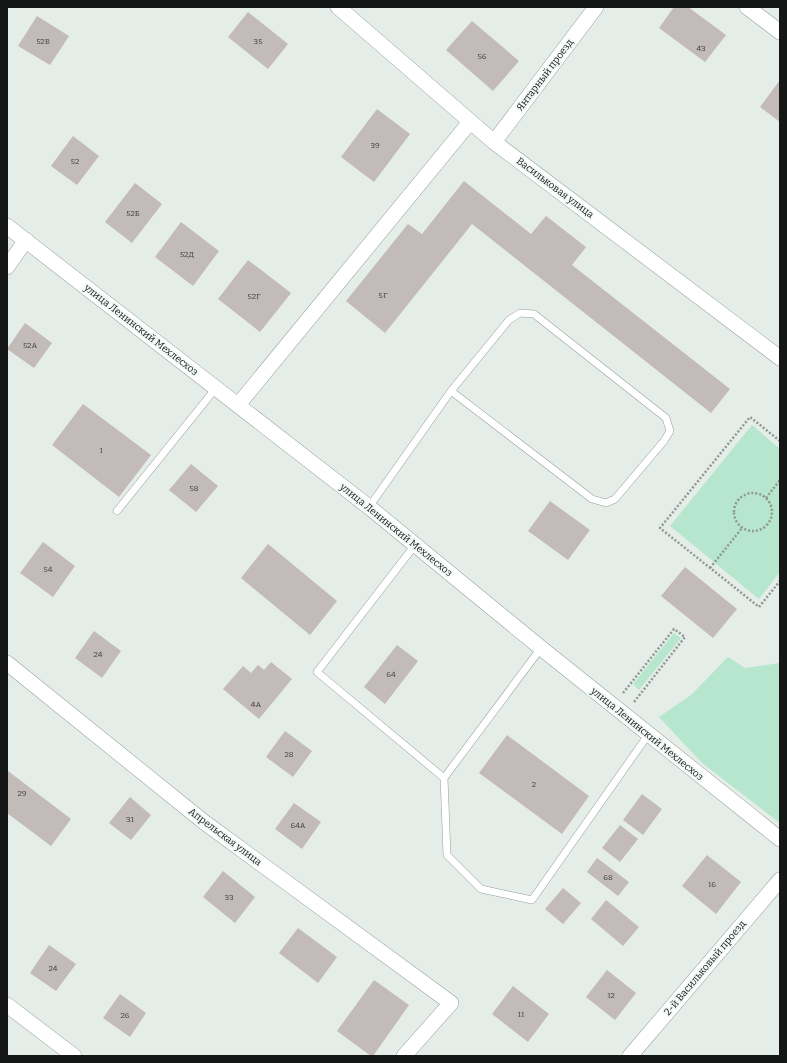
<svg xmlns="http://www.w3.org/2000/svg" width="787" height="1063" viewBox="0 0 787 1063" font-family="Bitter,serif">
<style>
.green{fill:#b6e6cd}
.building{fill:#c3baba}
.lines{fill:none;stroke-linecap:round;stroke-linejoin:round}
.lane-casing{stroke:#979f9b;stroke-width:8}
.street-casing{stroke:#979f9b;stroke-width:16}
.path{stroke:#919793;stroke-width:2.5;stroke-dasharray:2 2;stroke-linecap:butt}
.lane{stroke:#fff;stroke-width:7}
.street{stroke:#fff;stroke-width:15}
.labels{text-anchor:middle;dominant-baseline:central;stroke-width:4;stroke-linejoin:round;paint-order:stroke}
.number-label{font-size:8px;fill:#40403f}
.street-label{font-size:10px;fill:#151716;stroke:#f2faf6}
</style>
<rect width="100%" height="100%" fill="#e5ede8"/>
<path class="green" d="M752,425L780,449V572L759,599L670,526Z
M674,633L681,638L639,690L633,684Z
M728,657L745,668L780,663V823L702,763L659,717L691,695Z"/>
<path class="building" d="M674,7H688L726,35L705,62L659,28Z
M248,12L288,44L268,69L228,37Z
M37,16L69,36L50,65L18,46Z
M472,21L519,61L493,91L446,50Z
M780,80V122L760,107Z
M377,109L410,134L374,182L341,157Z
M73,136L99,156L77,185L51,166Z
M464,181L531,234L546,216L586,247L572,265L730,389L711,413L472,224L385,333L346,301L408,224L422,234Z
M135,183L162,204L132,243L105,222Z
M181,222L219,251L193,286L155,257Z
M248,260L291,293L260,332L218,299Z
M25,323L52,343L34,368L7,349Z
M83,404L151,455L119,497L52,445Z
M191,464L218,486L196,512L169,490Z
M550,501L590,530L568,560L528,531Z
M43,542L75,566L53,597L20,573Z
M268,544L337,601L310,635L241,578Z
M685,567L737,609L713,638L661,596Z
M94,631L121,651L102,678L75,658Z
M397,645L418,661L385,704L364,687Z
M271,662L292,679L259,719L223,689L243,666L251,673L258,665L264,670Z
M285,731L312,751L293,777L266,757Z
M507,735L589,796L562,834L479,773Z
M8,771L71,819L51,846L7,813V773Z
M642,794L662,809L643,835L623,820Z
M130,797L151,815L131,840L109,823Z
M294,803L321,822L302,849L275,829Z
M620,825L638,839L620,862L602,848Z
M707,855L741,882L716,914L682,886Z
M597,858L629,882L618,896L587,872Z
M223,871L255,897L235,923L203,897Z
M563,888L581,903L563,924L545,909Z
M606,900L639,927L623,946L591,919Z
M298,928L337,957L318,983L279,953Z
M49,945L76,964L56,991L30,973Z
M607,970L636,993L615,1020L586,997Z
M374,980L409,1005L373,1056H371L337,1031Z
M513,986L549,1014L528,1042L492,1014Z
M120,994L146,1013L130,1037L103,1018Z"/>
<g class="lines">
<g class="lane-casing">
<path id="lane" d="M369,507L451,391L509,320L520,313L534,314L666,418L670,431L664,441L615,499L606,503L592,499L451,391
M117,511L216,388
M415,545L317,672L444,778L541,648
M444,778L447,855L481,889L532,900L648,735"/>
</g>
<g class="street-casing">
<path id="street" d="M338,7L494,142L780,358
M747,7L780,32
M494,142L596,7
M7,226L369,507L541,648L780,839
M7,267L26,240
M238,405L470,122
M7,663L204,822L451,1003L404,1056
M7,1005L74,1056
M630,1056L780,880"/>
</g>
<path class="path" d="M780,441L750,417L660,528L759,607L780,581
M734 512a19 19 0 1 1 38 0a19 19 0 1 1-38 0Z
M766,498L780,480
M710,568L742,528
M623,693L674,629L685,637L634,702"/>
<use href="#lane" class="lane"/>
<use href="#street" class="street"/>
</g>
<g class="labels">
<g class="number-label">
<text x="43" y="41">52В</text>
<text x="258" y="41">35</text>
<text x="701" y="48">43</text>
<text x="482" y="56">56</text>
<text x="375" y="145">39</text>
<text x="75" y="161">52</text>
<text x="133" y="213">52Б</text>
<text x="187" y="254">52Д</text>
<text x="383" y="295">5Г</text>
<text x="254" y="296">52Г</text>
<text x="30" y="345">52А</text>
<text x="101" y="450">1</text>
<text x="194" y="488">58</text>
<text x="48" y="569">54</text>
<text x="98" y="654">24</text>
<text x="391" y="674">64</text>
<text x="256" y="704">4А</text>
<text x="289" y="754">28</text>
<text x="534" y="784">2</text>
<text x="22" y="793">29</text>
<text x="130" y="819">31</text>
<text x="298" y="825">64А</text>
<text x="608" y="877">68</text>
<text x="712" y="884">16</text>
<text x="229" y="897">33</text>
<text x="53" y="968">24</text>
<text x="611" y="995">12</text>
<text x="521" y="1014">11</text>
<text x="125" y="1015">26</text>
</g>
<g class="street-label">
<text transform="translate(545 75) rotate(-53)">Янтарный проезд</text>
<text transform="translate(555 188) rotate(37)">Васильковая улица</text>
<text transform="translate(141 330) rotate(38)">улица Ленинский Мехлесхоз</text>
<text transform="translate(396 530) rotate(39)">улица Ленинский Мехлесхоз</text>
<text transform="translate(647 734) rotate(39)">улица Ленинский Мехлесхоз</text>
<text transform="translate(225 837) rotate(37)">Апрельская улица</text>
<text transform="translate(705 968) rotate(-50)">2-й Васильковый проезд</text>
</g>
</g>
<rect width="787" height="1063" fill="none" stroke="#151716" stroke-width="16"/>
</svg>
